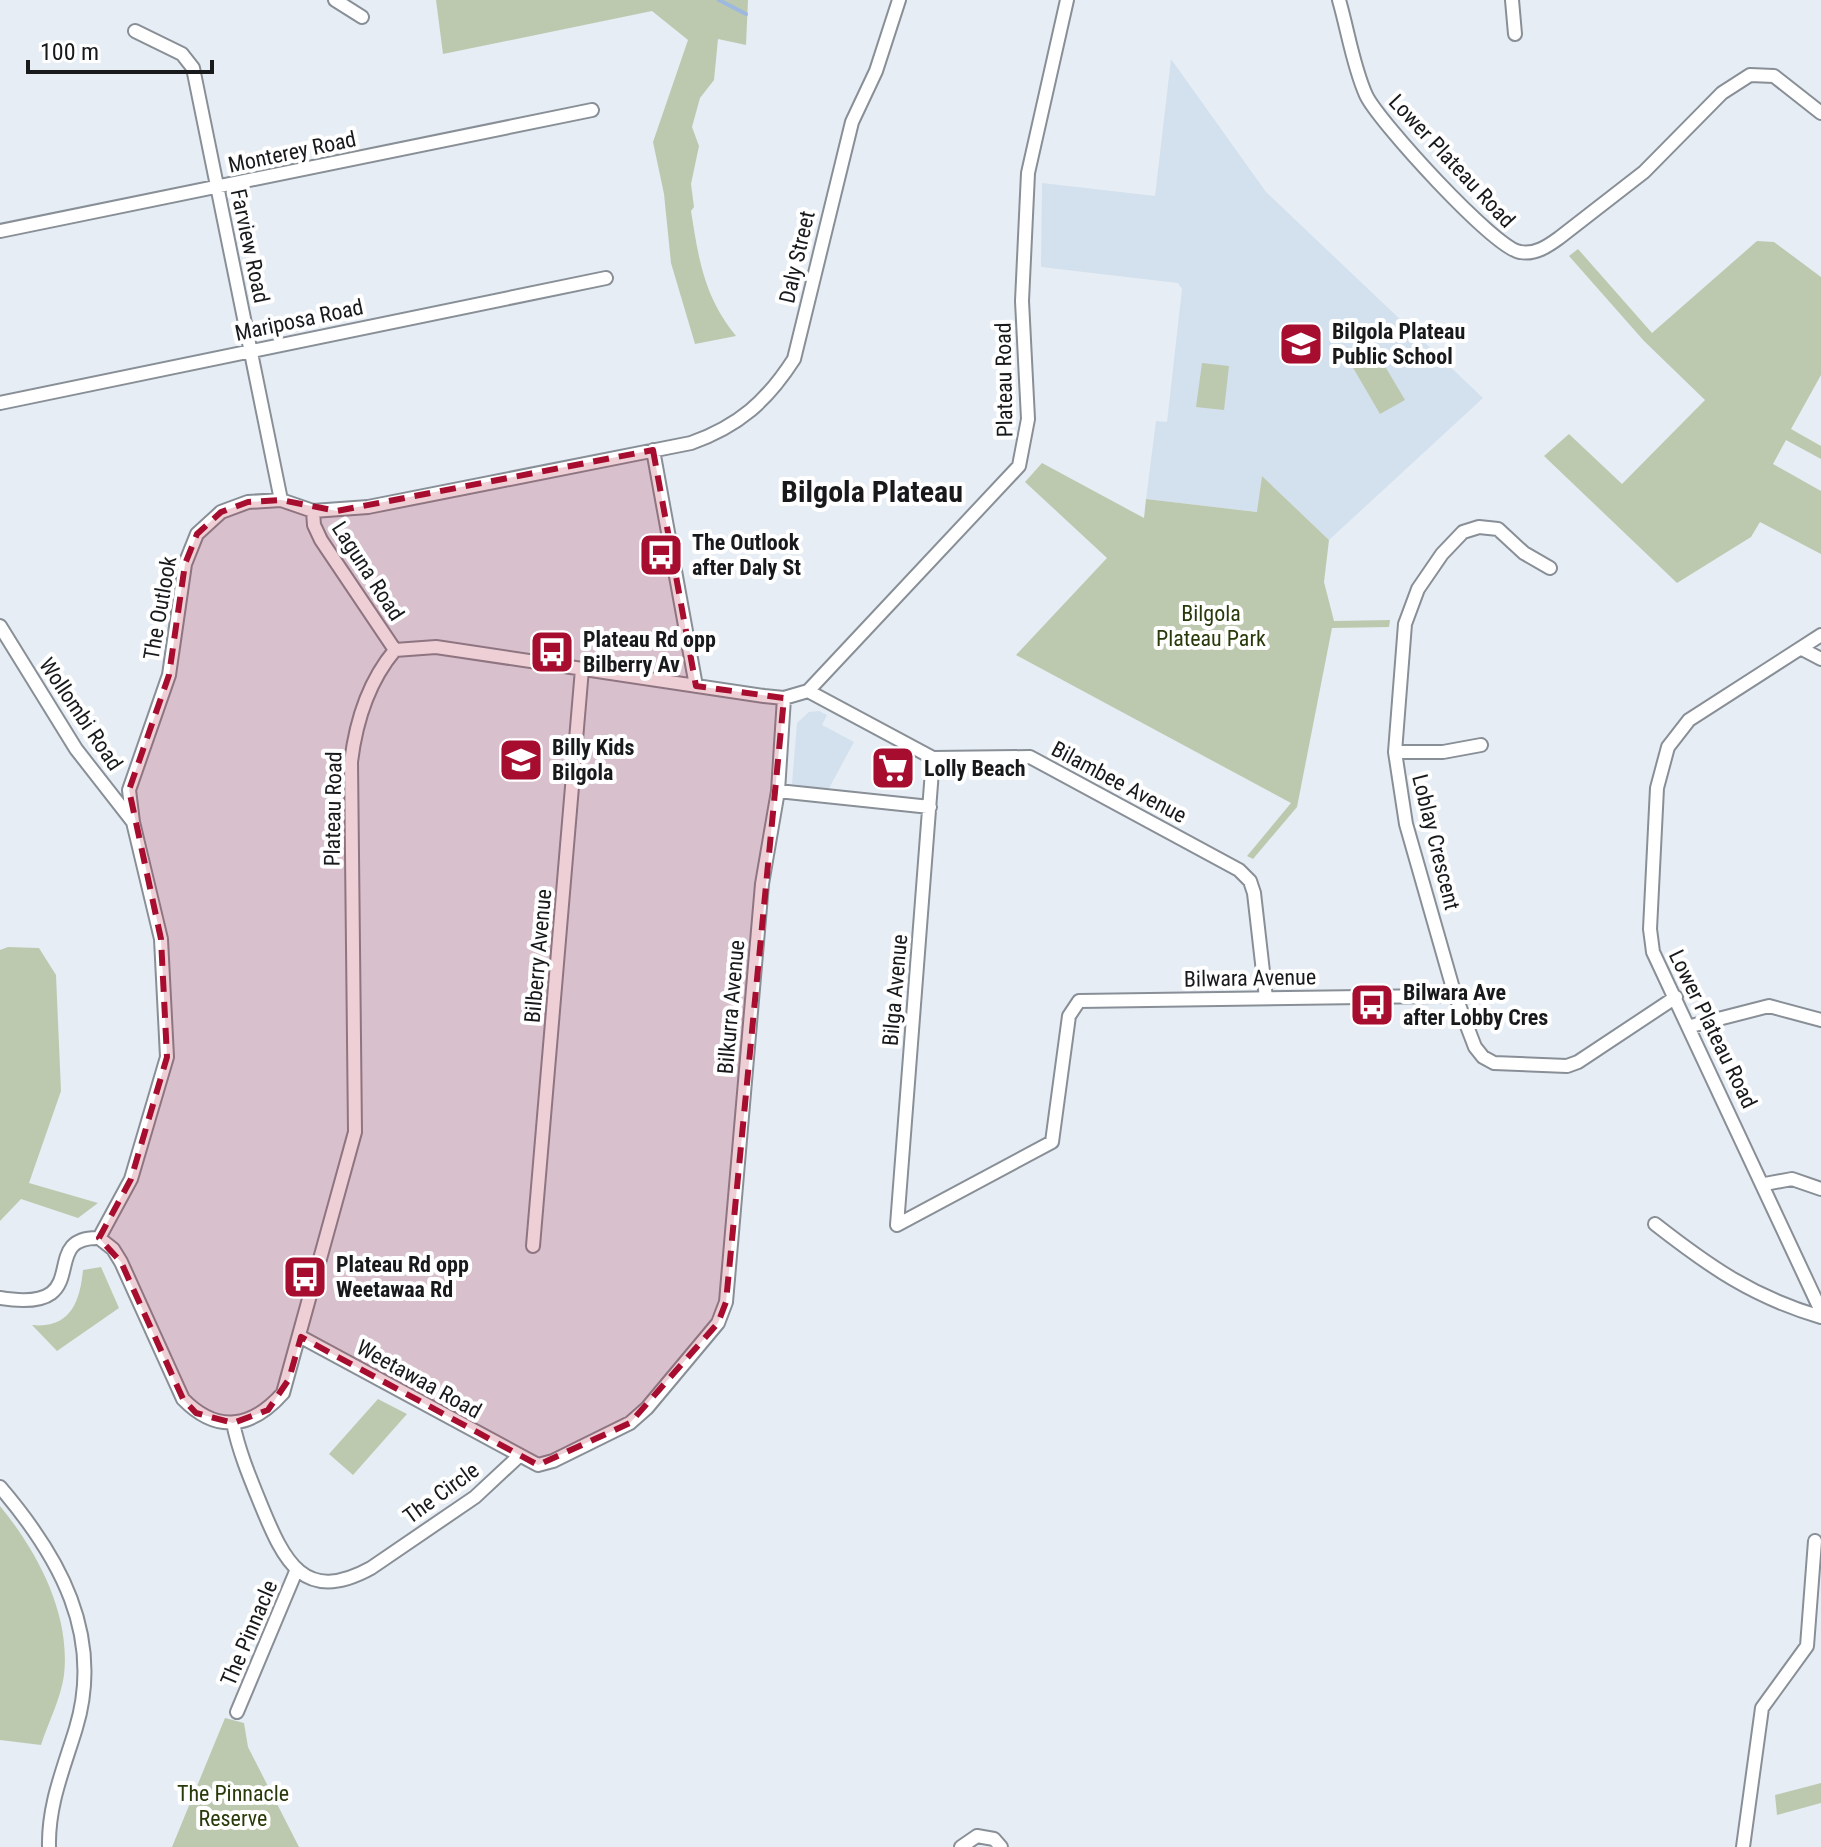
<svg xmlns="http://www.w3.org/2000/svg" width="1821" height="1847" viewBox="0 0 1821 1847" font-family="'Roboto Condensed',sans-serif">
<style>
.built{fill:#d3e0ed}
.green{fill:#bdc9af}
.lines{fill:none;stroke-linecap:round;stroke-linejoin:round}
.stream{stroke:#9db9df;stroke-width:4}
.minor-casing{stroke:#898f96;stroke-width:16}
.minor{stroke:#fff;stroke-width:12}
.marked{fill:#a70d2f;fill-opacity:0.2;stroke:#a70d2f;stroke-width:6;stroke-dasharray:16 10;stroke-linejoin:round}
.labels{text-anchor:middle;dominant-baseline:central;stroke-width:8;stroke-linejoin:round;paint-order:stroke}
.street-label{font-size:22px;fill:#17191b;stroke:#fff}
.poi-label{font-size:22px;font-weight:bold;fill:#17191b;stroke:#fff;text-anchor:start}
.park-label{font-size:22px;fill:#293a0a;stroke:#fff}
.district-label{font-size:30px;font-weight:bold;fill:#17191b;stroke:#fff}
</style>
<rect width="100%" height="100%" fill="#e6edf5"/>
<path class="built" d="M1171,59L1266,192L1483,398L1329,540L1262,476L1258,512L1146,499L1156,421L1167,422L1182,289L1178,283L1041,267L1042,183L1155,196Z
M819,711L827,715L822,725L854,742L828,790L792,784L797,723L809,712Z"/>
<path class="green" d="M436,0H748L746,45L718,39L714,80L700,98L692,127L699,146L691,184L694,207L691,211C699,261 704,296 736,336L695,344L671,263L664,194L653,142L688,40L652,11L443,54Z
M1757,241L1774,242L1821,277V375L1791,429L1821,446V459L1786,440L1773,464L1821,491V554L1760,522L1751,537L1677,583L1544,456L1569,434L1622,484L1705,400L1644,341L1569,256L1578,249L1652,333Z
M1376,351L1405,400L1380,414L1352,366Z
M1202,363L1229,366L1224,410L1196,407Z
M1042,463L1144,518L1146,499L1257,512L1262,476L1329,540L1324,582L1334,621L1390,620L1389,627L1332,628L1297,807L1253,859L1247,856L1291,803L1016,655L1107,558L1025,482Z
M8,947L39,948L56,975L61,1091L29,1183L98,1203L78,1218L21,1199L0,1221V950Z
M101,1267L119,1308L57,1351L32,1325C70,1329 80,1302 83,1270Z
M378,1399L407,1414L353,1475L329,1454Z
M0,1506C37,1551 71,1614 64,1675C61,1698 48,1723 41,1745L0,1740Z
M225,1718L244,1723L248,1747L299,1847H172Z
M1821,1783V1803L1777,1815L1775,1795Z"/>
<g class="lines">
<path class="stream" d="M719,0L746,14"/>
<g class="minor-casing">
<path id="minor" d="M335,0L362,17
M1339,0C1348,31 1353,66 1366,95C1378,121 1494,248 1520,252C1535,255 1548,246 1559,238L1644,172L1722,93L1750,75L1774,76L1821,113
M1512,0L1515,34
M135,31L182,54L193,68L281,500
M0,231L592,110
M0,403L606,278
M653,450L696,686
M313,511L314,525L321,540L395,650
M1550,568L1524,553L1498,529L1479,527L1463,532L1442,554L1418,589L1405,624L1395,752L1406,824L1454,992L1475,1047L1483,1057L1494,1063L1567,1066L1578,1062L1676,997
M0,626L76,749L133,822
M1821,635L1689,720L1668,747L1657,788L1650,929L1653,952L1821,1311
M1802,649L1821,659
M808,691L933,758L1030,757L1239,870L1250,881L1254,893L1266,998
M1395,752H1443L1481,745
M778,791L930,807
M1691,1026L1769,1006L1821,1020
M1765,1184L1792,1179L1821,1189
M1655,1224C1710,1267 1753,1297 1821,1317
M897,1225L1052,1142L1069,1016L1079,1001L1437,996L1454,992
M897,1225L933,758
M99,1238L131,1179L167,1057L161,939L133,822L129,790L169,675L185,564L197,534L221,512L248,502L281,500L313,511L368,507L691,443C739,426 767,401 794,359L852,122L876,71L899,0
M533,1246L582,669
M0,1298C99,1314 35,1236 99,1238L113,1249L121,1262L183,1399C217,1434 252,1428 283,1393L355,1132L351,762C356,721 368,682 395,650L436,647L764,696L784,698L808,691L1019,466L1028,419L1022,301L1028,173L1067,0
M301,1337L538,1465L553,1461L630,1423L647,1408L718,1323L726,1302L762,884L778,791L784,698
M233,1423C239,1452 250,1478 261,1505C284,1561 304,1605 371,1568L475,1497L519,1456
M0,1487C59,1556 104,1635 76,1728C64,1768 48,1804 49,1847
M237,1712L297,1569
M961,1847L977,1836L994,1839L1001,1847
M1743,1847L1762,1708L1807,1646L1815,1541"/>
</g>
<use href="#minor" class="minor"/>
</g>
<path class="marked" d="M653,450L696,686L784,698L726,1302L718,1323L630,1423L538,1465L301,1337L289,1379L268,1410L233,1423L196,1413L183,1399L121,1262L99,1238L131,1179L167,1057L161,939L129,790L169,675L185,564L197,534L221,512L248,502L281,500L337,511Z"/>
<defs>
<g id="school-square" transform="scale(2.3)"><rect x="-9" y="-9" width="18" height="18" rx="4" fill="#a70d2f" stroke="#fff"/><path d="M0-5L7-2L0 1L-7-2ZM-4 1L0 2.5L4 1V4Q0 6-4 4Z" fill="#fff"/></g>
<g id="bus-square" transform="scale(2.3)"><rect x="-9" y="-9" width="18" height="18" rx="4" fill="#a70d2f" stroke="#fff"/><path d="M-5-6H5V4H4V6H2V4H-2V6H-4V4H-5ZM-3.5-4V0h7V-4ZM-3.5 1.2v1.5H-2V1.2ZM2 1.2v1.5H3.5V1.2Z" fill="#fff"/></g>
<g id="supermarket-square" transform="scale(2.3)"><rect x="-9" y="-9" width="18" height="18" rx="4" fill="#a70d2f" stroke="#fff"/><path d="M-6-5.5h2.5l.6 2H6L4.5 2H-2.5L-4.4-4H-6ZM-1.5 3.2a1.3 1.3 0 1 0 .1 0ZM3 3.2a1.3 1.3 0 1 0 .1 0Z" fill="#fff"/></g>
</defs>
<g fill-rule="evenodd">
<use href="#school-square" x="1301" y="344"/>
<use href="#bus-square" x="661" y="555"/>
<use href="#bus-square" x="552" y="652"/>
<use href="#school-square" x="521" y="760"/>
<use href="#supermarket-square" x="893" y="768"/>
<use href="#bus-square" x="1372" y="1005"/>
<use href="#bus-square" x="305" y="1277"/>
</g>
<g class="labels">
<g class="street-label">
<text transform="translate(292 152) rotate(-12)">Monterey Road</text>
<text transform="translate(1452 161) rotate(47)">Lower Plateau Road</text>
<text transform="translate(250 246) rotate(78)">Farview Road</text>
<text transform="translate(797 257) rotate(-77)">Daly Street</text>
<text transform="translate(299 320) rotate(-12)">Mariposa Road</text>
<text transform="translate(1004 380) rotate(-91)">Plateau Road</text>
<text transform="translate(368 571) rotate(57)">Laguna Road</text>
<text transform="translate(160 608) rotate(-80)">The Outlook</text>
<text transform="translate(81 714) rotate(56)">Wollombi Road</text>
<text transform="translate(1119 782) rotate(28)">Bilambee Avenue</text>
<text transform="translate(333 809) rotate(-89)">Plateau Road</text>
<text transform="translate(1436 842) rotate(76)">Loblay Crescent</text>
<text transform="translate(538 956) rotate(-85)">Bilberry Avenue</text>
<text transform="translate(1250 978) rotate(-1)">Bilwara Avenue</text>
<text transform="translate(895 990) rotate(-85)">Bilga Avenue</text>
<text transform="translate(731 1007) rotate(-85)">Bilkurra Avenue</text>
<text transform="translate(1713 1029) rotate(64)">Lower Plateau Road</text>
<text transform="translate(419 1379) rotate(29)">Weetawaa Road</text>
<text transform="translate(441 1493) rotate(-36)">The Circle</text>
<text transform="translate(249 1633) rotate(-67)">The Pinnacle</text>
</g>
<g class="poi-label">
<text x="1332" y="331">Bilgola Plateau<tspan x="1332" dy="25">Public School</tspan></text>
<text x="692" y="542">The Outlook<tspan x="692" dy="25">after Daly St</tspan></text>
<text x="583" y="639">Plateau Rd opp<tspan x="583" dy="25">Bilberry Av</tspan></text>
<text x="552" y="747">Billy Kids<tspan x="552" dy="25">Bilgola</tspan></text>
<text x="924" y="768">Lolly Beach</text>
<text x="1403" y="992">Bilwara Ave<tspan x="1403" dy="25">after Lobby Cres</tspan></text>
<text x="336" y="1264">Plateau Rd opp<tspan x="336" dy="25">Weetawaa Rd</tspan></text>
</g>
<g class="park-label">
<text x="1211" y="613">Bilgola<tspan x="1211" dy="25">Plateau Park</tspan></text>
<text x="233" y="1793">The Pinnacle<tspan x="233" dy="25">Reserve</tspan></text>
</g>
<g class="district-label">
<text x="872" y="491">Bilgola Plateau</text>
</g>
</g>
<path d="M28 60v12h184v-12" fill="none" stroke="#17191b" stroke-width="4"/>
<text x="40" y="60" font-size="24" fill="#17191b" stroke="#ffffff" stroke-width="6" paint-order="stroke">100 m</text>
</svg>
